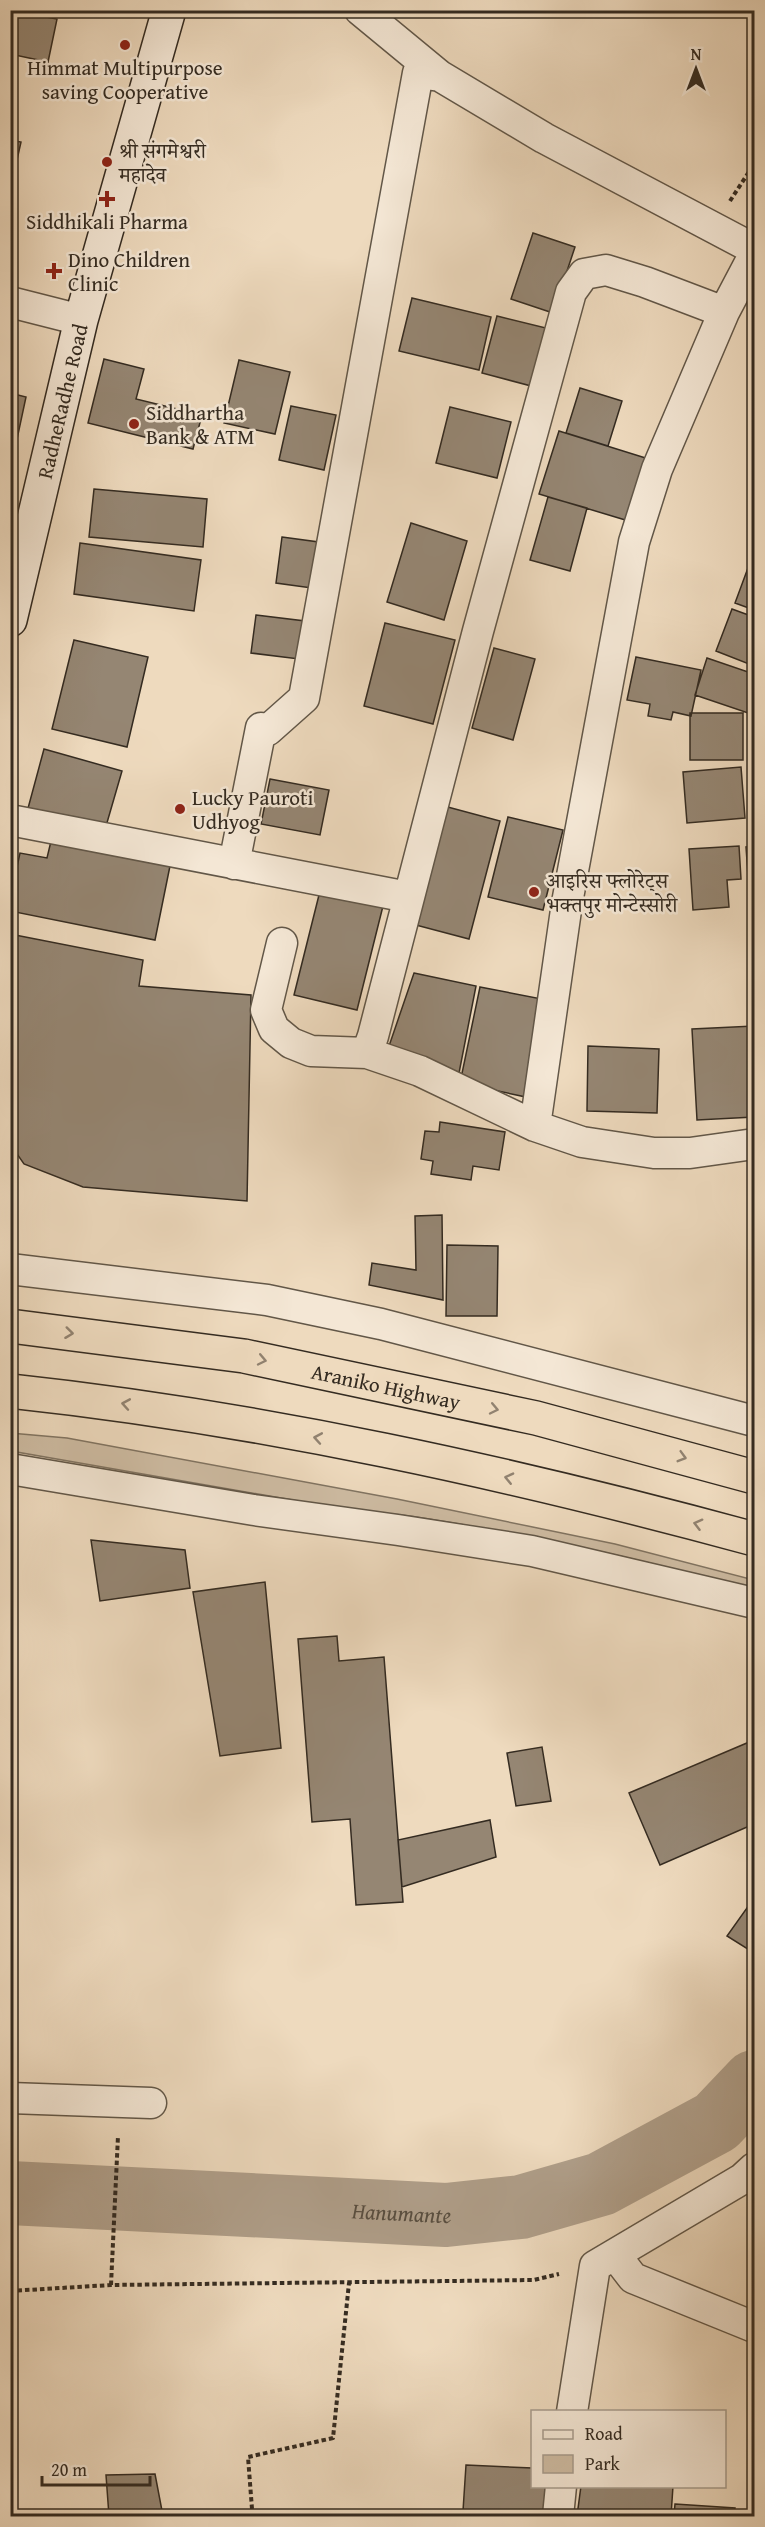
<svg xmlns="http://www.w3.org/2000/svg" width="765" height="2527" viewBox="0 0 765 2527" font-family="'Gentium Book Plus','Noto Serif Devanagari',serif">
<style>
.green{fill:#cebca3;stroke:#817462;stroke-width:1.5}
.lines{fill:none;stroke-linecap:round;stroke-linejoin:round}
.river{stroke:#af9e89;stroke-width:64}
.building{fill:#958673;stroke:#342b21;stroke-width:1.5}
.street-casing{stroke:#625748;stroke-width:33}
.secondary-casing{stroke:#342b21;stroke-width:36}
.highway-casing{stroke:#342b21;stroke-width:36}
.path{stroke:#342b21;stroke-width:4;stroke-dasharray:4.5 3;stroke-linecap:butt}
.street{stroke:#f4e7d5;stroke-width:30}
.secondary{stroke:#f4e7d5;stroke-width:33}
.highway{stroke:#eedabe;stroke-width:33}
.oneway{stroke:#918270}
.poi-dot{fill:#8f2418;stroke:#f4e7d5;stroke-width:2}
.labels{text-anchor:middle;dominant-baseline:central;stroke-width:5;stroke-linejoin:round;paint-order:stroke}
.poi-label{font-size:21px;fill:#342b21;stroke:#f4e7d5;text-anchor:start}
.street-label{font-size:21px;fill:#342b21;stroke:#f4e7d5}
.water-label{font-size:22px;font-style:italic;fill:#594e40;stroke:#f4e7d5}
</style>
<rect width="100%" height="100%" fill="#eedabe"/>
<filter id="stains"><feTurbulence type="fractalNoise" baseFrequency=".00333" numOctaves="4"/><feColorMatrix values="0 0 0 0 .2 0 0 0 0 .09 0 0 0 0 .02 0 0 0 .5 -.17"/></filter>
<radialGradient id="worn" r=".72"><stop offset=".6" stop-color="#630" stop-opacity="0"/><stop offset="1" stop-color="#630" stop-opacity=".3"/></radialGradient>
<path class="green" d="M10,1433L67,1438L397,1499L615,1544L754,1580V1589C662,1566 570,1542 476,1527C440,1521 404,1513 367,1513L11,1451Z"/>
<g class="lines">
<path class="river" id="s1" d="M10,2193L446,2215L521,2207L601,2184L716,2122L754,2082"/>
</g>
<path class="building" d="M10,10L57,19L48,62L10,54Z
M10,140L21,142L12,182H10Z
M533,233L575,247L553,313L511,299Z
M412,298L491,317L479,370L399,351Z
M497,316L550,329L535,387L482,373Z
M104,359L144,369L136,399L202,415L193,449L88,423Z
M239,360L290,372L275,434L224,423Z
M580,388L622,401L608,446L566,433Z
M10,393L26,397L16,444L10,443Z
M291,406L336,415L324,470L279,460Z
M450,407L511,422L497,478L436,463Z
M559,431L652,460L632,522L539,494Z
M94,489L207,499L203,547L89,537Z
M548,497L587,508L570,571L530,560Z
M411,523L467,541L444,620L387,602Z
M282,537L326,543L319,589L276,583Z
M80,543L201,560L194,611L74,594Z
M752,557L754,558V610L735,603Z
M732,609L754,617V666L716,651Z
M256,615L305,621L299,659L251,653Z
M385,623L455,640L433,724L364,706Z
M74,640L148,657L127,747L52,729Z
M494,648L535,659L513,740L472,728Z
M636,657L701,670L691,716L673,712L671,720L648,716L650,704L627,700Z
M707,658L754,674V715L695,695Z
M690,713H743V760H690Z
M44,749L122,771L104,833L27,812Z
M741,767L745,818L687,823L683,772Z
M270,779L329,790L320,835L261,824Z
M444,806L500,821L469,939L412,924Z
M508,817L563,830L543,910L488,897Z
M52,837L171,861L155,940L10,911V899L20,853L47,858Z
M739,846L741,879L727,880L729,907L693,910L689,849Z
M754,846V961L746,847Z
M320,891L383,906L357,1010L294,995Z
M10,934L143,960L139,986L251,995L247,1201L83,1187L24,1164L10,1144Z
M414,973L476,986L459,1073L388,1049Z
M480,987L547,1000L526,1097L460,1083Z
M754,1026V1117L697,1120L692,1029Z
M588,1046L659,1049L657,1113L587,1111Z
M440,1122L505,1132L499,1170L473,1166L471,1180L431,1174L433,1161L421,1159L425,1131L439,1132Z
M442,1215L443,1300L369,1285L372,1263L416,1270L415,1216Z
M447,1245L498,1246L497,1316H446Z
M91,1540L185,1550L190,1588L100,1601Z
M265,1582L281,1748L220,1756L193,1592Z
M337,1636L339,1661L384,1657L403,1902L356,1905L350,1819L312,1822L298,1639Z
M754,1740V1824L660,1865L629,1793Z
M542,1747L551,1801L516,1806L507,1753Z
M490,1820L496,1857L402,1887L398,1840Z
M754,1898V1953L727,1936Z
M466,2465L532,2468V2486H554L550,2516L463,2511Z
M155,2474L163,2516H109L106,2475Z
M581,2486H673L671,2516H577Z
M675,2504L735,2508L734,2516H674Z"/>
<g class="lines">
<g class="street-casing">
<path id="street" d="M360,10L440,76L544,138L754,249
M10,302L81,320
M10,820L408,897
M234,864L261,728L268,730L304,698L418,73L440,76
M282,943L266,1010L274,1029L291,1043L311,1051L367,1053L420,1071L535,1126L582,1142L654,1153H690L754,1144
M367,1053L373,1036L478,631L571,292L584,274L606,270L645,282L724,312
M535,1126L567,903L634,542L657,469L724,312L754,255
M10,1269L267,1300L381,1324L754,1421
M10,1469L254,1510L398,1530L532,1551L754,1603
M10,2098L151,2103
M616,2256L633,2278L754,2327
M572,2412L595,2266L742,2179L754,2168
M558,2516L561,2486"/>
</g>
<g class="secondary-casing">
<g id="secondary">
<path id="s2" d="M10,620L81,320L169,10"/>
</g>
</g>
<g class="highway-casing">
<g id="highway">
<path id="s3" d="M10,1326L244,1356L536,1418L754,1477"/>
<path d="M10,1391C262,1418 511,1473 754,1539"/>
</g>
</g>
<path class="path" d="M730,201L754,164
M111,2285L118,2136
M10,2291L111,2285L534,2280L559,2274
M252,2509L248,2457L333,2438L349,2283"/>
<use href="#street" class="street"/>
<use href="#secondary" class="secondary"/>
<use href="#highway" class="highway"/>
</g>
<defs><path id="oneway-chevron" d="M-2-3.5L2.5 0L-2 3.5" fill="none" stroke-width="1.6" stroke-linecap="round" stroke-linejoin="round" transform="scale(1.5)"/></defs>
<g class="oneway">
<use href="#oneway-chevron" transform="translate(69 1333) rotate(7)"/>
<use href="#oneway-chevron" transform="translate(262 1360) rotate(12)"/>
<use href="#oneway-chevron" transform="translate(126 1404) rotate(-170)"/>
<use href="#oneway-chevron" transform="translate(494 1409) rotate(12)"/>
<use href="#oneway-chevron" transform="translate(318 1438) rotate(-170)"/>
<use href="#oneway-chevron" transform="translate(682 1457) rotate(16)"/>
<use href="#oneway-chevron" transform="translate(509 1478) rotate(-167)"/>
<use href="#oneway-chevron" transform="translate(698 1524) rotate(-165)"/>
</g>
<g class="poi-dot">
<circle cx="125" cy="45" r="6"/>
<circle cx="107" cy="162" r="6"/>
<path d="M104 190h6v6h6v6h-6v6h-6v-6h-6v-6h6z"/>
<path d="M51 262h6v6h6v6h-6v6h-6v-6h-6v-6h6z"/>
<circle cx="134" cy="424" r="6"/>
<circle cx="180" cy="809" r="6"/>
<circle cx="534" cy="892" r="6"/>
</g>
<g class="labels">
<g class="poi-label">
<text x="125" y="67" text-anchor="middle">Himmat Multipurpose<tspan x="125" dy="24">saving Cooperative</tspan></text>
<text x="119" y="150">श्री संगमेश्वरी<tspan x="119" dy="24">महादेव</tspan></text>
<text x="107" y="221" text-anchor="middle">Siddhikali Pharma</text>
<text x="68" y="259">Dino Children<tspan x="68" dy="24">Clinic</tspan></text>
<text x="146" y="412">Siddhartha<tspan x="146" dy="24">Bank &amp; ATM</tspan></text>
<text x="192" y="797">Lucky Pauroti<tspan x="192" dy="24">Udhyog</tspan></text>
<text x="546" y="880">आइरिस फ्लोरेट्स<tspan x="546" dy="24">भक्तपुर मोन्टेस्सोरी</tspan></text>
</g>
<g class="street-label">
<text stroke="none"><textPath href="#s2" startOffset="225">RadheRadhe Road</textPath></text>
<text stroke="none"><textPath href="#s3" startOffset="381">Araniko Highway</textPath></text>
</g>
<g class="water-label">
<text stroke="none"><textPath href="#s1" startOffset="392">Hanumante</textPath></text>
</g>
</g>
<rect width="765" height="2527" fill="none" stroke="#eedabe" stroke-width="36"/>
<rect x="12" y="12" width="741" height="2503" fill="none" stroke="#342b21" stroke-width="3"/>
<rect x="18" y="18" width="729" height="2491" fill="none" stroke="#342b21" stroke-width="1.5"/>
<rect x="531" y="2410" width="195" height="78" fill="#f4e7d5" stroke="#a79c8d" stroke-width="1.5"/>
<rect x="543" y="2430" width="30" height="9" fill="#f4e7d5" stroke="#a79c8d" stroke-width="1.5"/>
<text x="585" y="2440" font-size="18" fill="#342b21">Road</text>
<rect x="543" y="2455" width="30" height="18" fill="#cebca3" stroke="#a79c8d" stroke-width="1.5"/>
<text x="585" y="2470" font-size="18" fill="#342b21">Park</text>
<g transform="translate(696 69)" stroke="#f4e7d5" stroke-width="4.5" paint-order="stroke">
<path d="M0-4.5L10 22L0 15L-10 22Z" fill="#342b21"/>
<text y="-9" font-size="16" font-weight="bold" text-anchor="middle" fill="#342b21">N</text>
</g>
<path d="M42 2476v9h108v-9" fill="none" stroke="#342b21" stroke-width="3"/>
<text x="51" y="2476" font-size="18" fill="#342b21" stroke="#f4e7d5" stroke-width="4.5" paint-order="stroke">20 m</text>
<rect width="100%" height="100%" filter="url(#stains)"/>
<rect width="100%" height="100%" fill="url(#worn)"/>
</svg>
